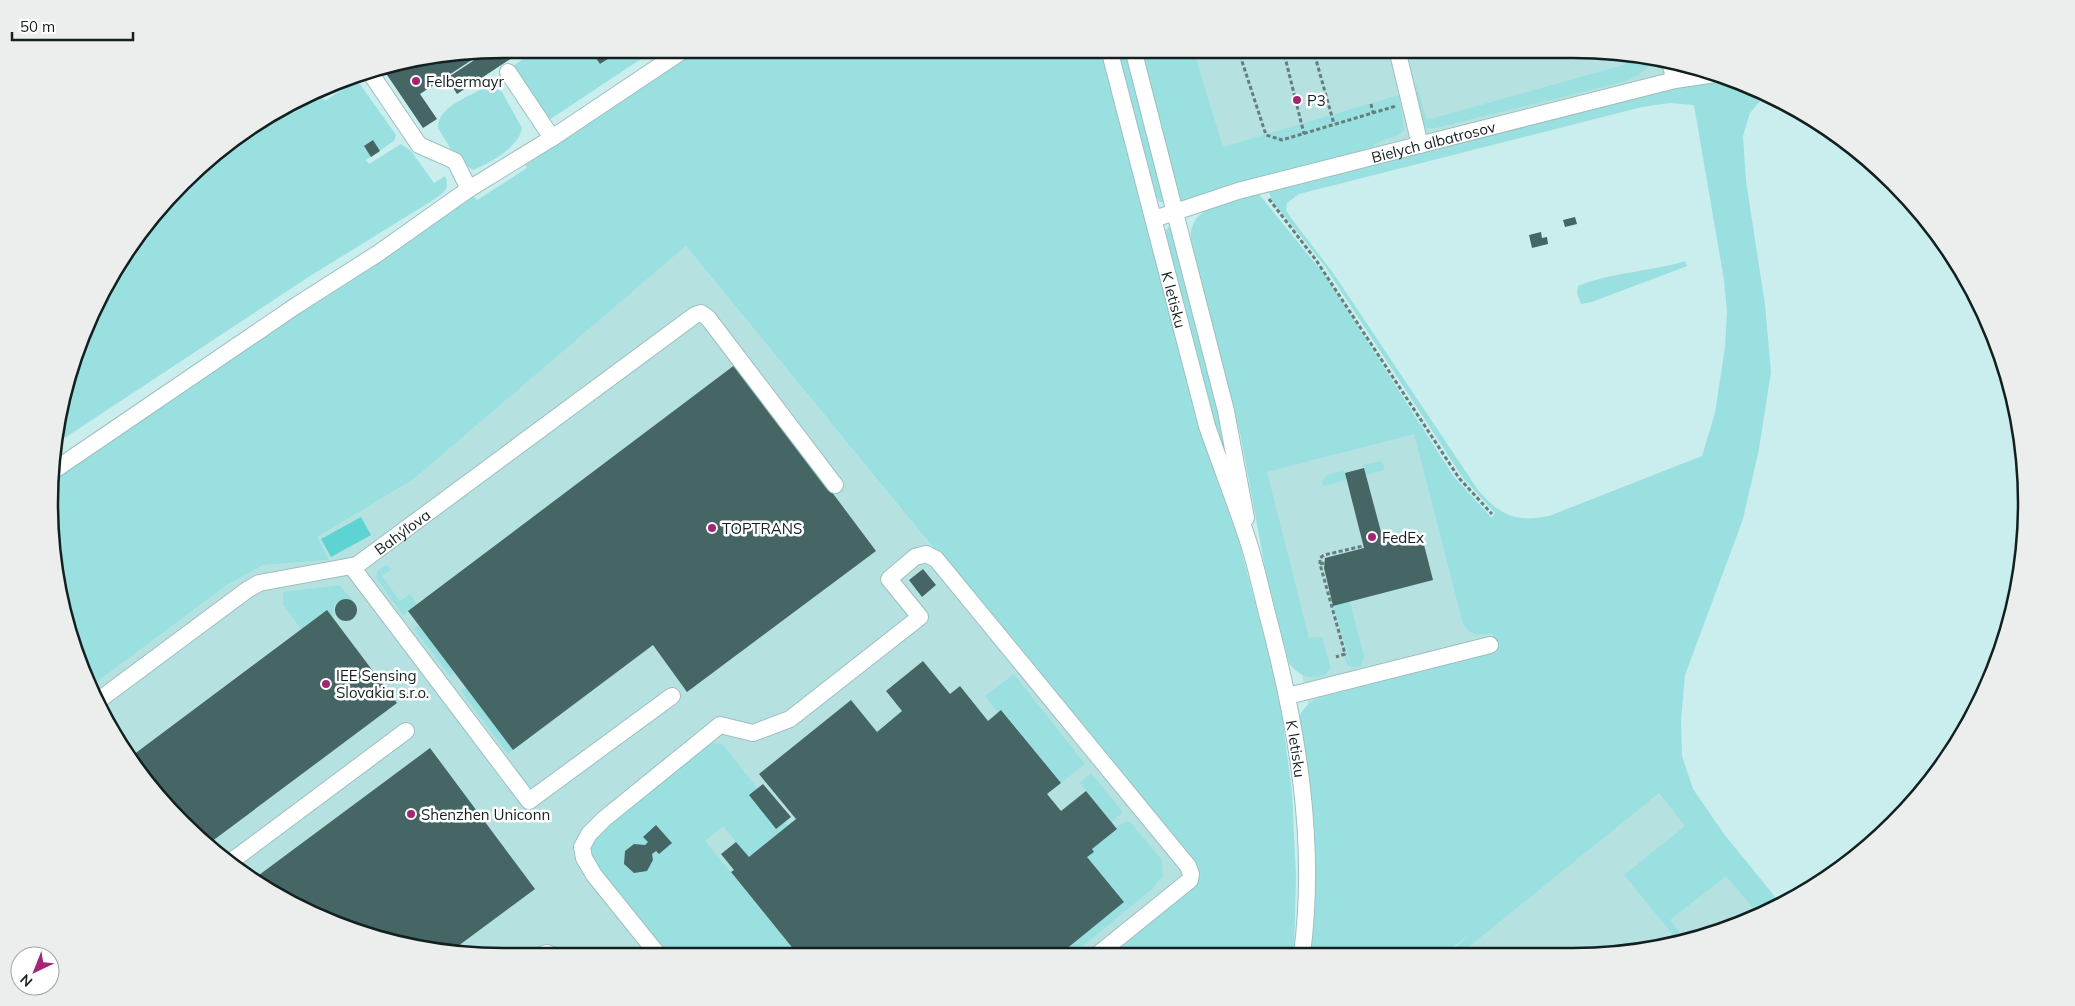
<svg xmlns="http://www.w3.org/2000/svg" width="2075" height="1006" viewBox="0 0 2075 1006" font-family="Mulish,sans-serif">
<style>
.built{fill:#b5e2e1}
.green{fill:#9ae0e0;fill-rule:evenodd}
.water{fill:#5ed3d4}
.building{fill:#466666}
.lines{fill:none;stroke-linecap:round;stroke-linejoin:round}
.minor-casing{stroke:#9dbfbf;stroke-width:18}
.path{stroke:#667d7d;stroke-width:3;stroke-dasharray:4 2.5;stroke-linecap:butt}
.minor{stroke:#fff;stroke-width:16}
.poi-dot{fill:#a42576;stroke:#fff;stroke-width:2}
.labels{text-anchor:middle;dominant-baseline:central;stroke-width:5;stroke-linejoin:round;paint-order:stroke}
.poi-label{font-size:15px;fill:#122020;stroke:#fff;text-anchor:start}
.street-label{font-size:15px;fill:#122020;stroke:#fff}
.rim{fill:none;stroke:#122020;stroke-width:2.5}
</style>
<rect width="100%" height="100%" fill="#caeded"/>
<path class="built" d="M1133,49H1572L1661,58L1714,74L1175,213Z
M686,246L1201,876L1258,955L503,957L414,948L329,923L250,881L182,824L96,704L90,687L227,585L263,565L328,560L316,537L414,479Z
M1413,430L1462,621L1480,635L1492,633L1499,658L1311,716L1258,470Z
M1640,758L1765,911L1746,923L1632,953L1448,954L1517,891Z"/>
<path class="green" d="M536,49H590L601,64L624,49H656L546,122L511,68Z
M692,49H1103L1206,448L1238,538L1279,694L1292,792L1296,878L1294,954L1264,955L1259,949L1258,955H1103L1201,875L686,246L414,479L317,537L329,560L263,565L227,585L90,687L53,562L55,476L473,196L477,200L527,168L524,163Z
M1116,49H1125L1165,202H1160L1154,194Z
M1141,49H1193L1223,147L1399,95L1404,130C1396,141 1380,136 1368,151L1181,201Z
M1624,54L1652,57C1649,70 1639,75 1627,81L1436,128H1426L1419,118L1416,82L1427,120L1627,64Z
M1724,77L1746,83L1766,94L1750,113L1743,136L1746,181L1765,305L1771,372L1759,449L1743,519L1685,675L1681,721L1682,756L1693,789L1724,834L1780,903L1759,915L1726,876L1670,920L1685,939L1678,941L1624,875L1685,826L1659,793L1460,954H1448L1473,931L1446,954H1310L1299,718C1302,708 1311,701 1321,697L1497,652L1492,633C1478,636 1468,636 1462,621L1414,434L1267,472L1309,638L1322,637L1331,668L1325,675C1310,681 1298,675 1289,663L1266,573L1240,433L1191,240C1188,204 1233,201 1259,194L1326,277L1454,477L1492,518L1495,513L1463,478L1324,265L1272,201L1269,192L1691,82ZM1670,103L1694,105L1724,280L1727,312L1725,347L1715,413L1702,456L1549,516C1515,523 1500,515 1478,490L1333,273L1291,218L1286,210L1287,203L1299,194L1642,107Z
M357,80L396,135L394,141L366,160L369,164L401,144L411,151L434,183L445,176C452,190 441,194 430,202L310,276L57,443L58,414L83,329L125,251L226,143L319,93L325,101Z
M492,86L502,92L522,128C519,147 490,163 473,170L457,159L438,128C437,107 470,96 486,87Z
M1169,227L1172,230L1229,456L1224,457L1166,236V230Z
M1685,261L1687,266L1592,302L1581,304L1577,293L1578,286C1612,272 1650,272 1685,261Z
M1382,461L1385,470L1366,475L1363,465Z
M1344,470L1347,480L1323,486L1322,481L1327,475Z
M386,565L392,569L382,576L400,601L410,594L417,604L403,615L376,578L378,570Z
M339,585L353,600L343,599L334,605L333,618L327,610L301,629L283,604V592Z
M1350,602L1364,656L1361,666L1354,668L1347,665L1344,656H1347L1351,664L1333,606Z
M419,625L455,673L450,676L414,629Z
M1014,674L1085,764L1061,783L1002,710L998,713L985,696Z
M466,687L513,750L508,754L461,691Z
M713,743L722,744L788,826L749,857L723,826L705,841L799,956L665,957L597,874L588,850L594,835L704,744Z
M1091,773L1123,812L1111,822L1080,783Z
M1127,821L1132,824L1162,860L1163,876L1151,890L1072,955H1059L1124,902L1087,857L1092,849L1117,829L1115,827Z"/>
<path class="water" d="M361,517L371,535L331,557L321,539Z"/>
<path class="building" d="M503,49H515L518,54L457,94L447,78L488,51Z
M590,49H624L600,64Z
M484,52L420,94L437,119L423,128L383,69Z
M373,140L380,151L371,157L364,146Z
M1575,217L1577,224L1565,227L1563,220Z
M1541,232L1542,238L1547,237L1548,244L1532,248L1529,235Z
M736,364L876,551L687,692L653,645L513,750L408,611Z
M1364,468L1384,543L1421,533L1433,580L1333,606L1324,568L1325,558L1364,548L1345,473Z
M923,569L936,585L922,597L909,580Z
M335 610a11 11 0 1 1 22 0a11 11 0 1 1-22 0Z
M327,610L397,703L207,845L182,824L133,755Z
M923,661L950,694L960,686L988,721L1001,710L1061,783L1047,794L1061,811L1086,791L1117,829L1092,849L1094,852L1087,857L1124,902L1059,955L799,956L731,872L734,870L721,854L736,842L749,857L796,819L759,774L851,700L877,732L902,711L886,691Z
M430,748L535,889L450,952L414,948L329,923L251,881Z
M763,784L791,817L776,829L749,795Z
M656,825L672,843L659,854L656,851L652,854L653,860L647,871L634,873L624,864L625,851L634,844L645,845L648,842L643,837Z"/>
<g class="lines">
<g class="minor-casing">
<g id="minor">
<path id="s1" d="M1109,49L1207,426C1221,467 1237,506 1250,547C1257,570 1262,594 1268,617C1297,726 1317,841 1302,954"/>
<path d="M1133,49L1226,411L1246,518"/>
<path d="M1397,49L1420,145"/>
<path d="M1669,60L1675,80"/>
<path d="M369,71L419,145L455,161L469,189"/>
<path d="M508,72L552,138"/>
<path id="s2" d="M1154,219L1238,191L1675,80L1715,74"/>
<path d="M56,469L297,305L377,254L469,189L552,138L685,49"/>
<path d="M352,567L529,801L672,696"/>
<path d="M1288,696L1490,645"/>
<path id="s3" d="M95,703L247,590L259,583L357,565L695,315L701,313L708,318L835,485"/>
<path d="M229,863L406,731"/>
<path d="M534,957L547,953L558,957"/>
<path d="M660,957L594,875L584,858L582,847L589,834L604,819L720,725L753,733L790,719L920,617L889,579L915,557L926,554L936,559L1188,866L1191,874L1190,880L1097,955"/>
</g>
</g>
<path class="path" d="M1238,49L1266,135L1282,140L1396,106
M1283,49L1304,134
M1313,49L1334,124
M1371,104L1373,113
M1269,199L1316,260L1459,478L1492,514
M1324,563L1320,564L1345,654L1336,657
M1320,564V558L1324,555L1363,546"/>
<use href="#minor" class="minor"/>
</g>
<g class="poi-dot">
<circle cx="416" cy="81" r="5"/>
<circle cx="1297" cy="100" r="5"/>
<circle cx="712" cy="528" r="5"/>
<circle cx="1372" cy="537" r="5"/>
<circle cx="326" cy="684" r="5"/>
<circle cx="411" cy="814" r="5"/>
</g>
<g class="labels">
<g class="poi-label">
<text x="426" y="81">Felbermayr</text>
<text x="1307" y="100">P3</text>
<text x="722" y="528">TOPTRANS</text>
<text x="1382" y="537">FedEx</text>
<text x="336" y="675">IEE Sensing<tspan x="336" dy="17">Slovakia s.r.o.</tspan></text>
<text x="421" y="814">Shenzhen Uniconn</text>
</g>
<g class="street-label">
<text stroke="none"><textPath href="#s2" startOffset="290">Bielych albatrosov</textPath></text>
<text stroke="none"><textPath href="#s1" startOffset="259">K letisku</textPath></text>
<text stroke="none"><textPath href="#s3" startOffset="359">Bahýľova</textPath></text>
<text stroke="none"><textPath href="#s1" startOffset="725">K letisku</textPath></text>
</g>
</g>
<path d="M0 0H2075V1006H0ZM503 58H1573A445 445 0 0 1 2018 503V503A445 445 0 0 1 1573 948H503A445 445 0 0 1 58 503V503A445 445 0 0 1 503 58Z" fill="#eceded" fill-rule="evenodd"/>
<path class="rim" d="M503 58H1573A445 445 0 0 1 2018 503V503A445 445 0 0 1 1573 948H503A445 445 0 0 1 58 503V503A445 445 0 0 1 503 58Z"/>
<g transform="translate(35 971) rotate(223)"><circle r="24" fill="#ffffff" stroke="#a0a6a6"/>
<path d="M0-4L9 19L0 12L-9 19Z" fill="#a42576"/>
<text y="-8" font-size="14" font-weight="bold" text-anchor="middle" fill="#122020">N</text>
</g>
<path d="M12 32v8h121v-8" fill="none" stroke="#122020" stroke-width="2.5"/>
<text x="20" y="32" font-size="15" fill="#122020" stroke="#ffffff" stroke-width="4" paint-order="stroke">50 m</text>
</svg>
